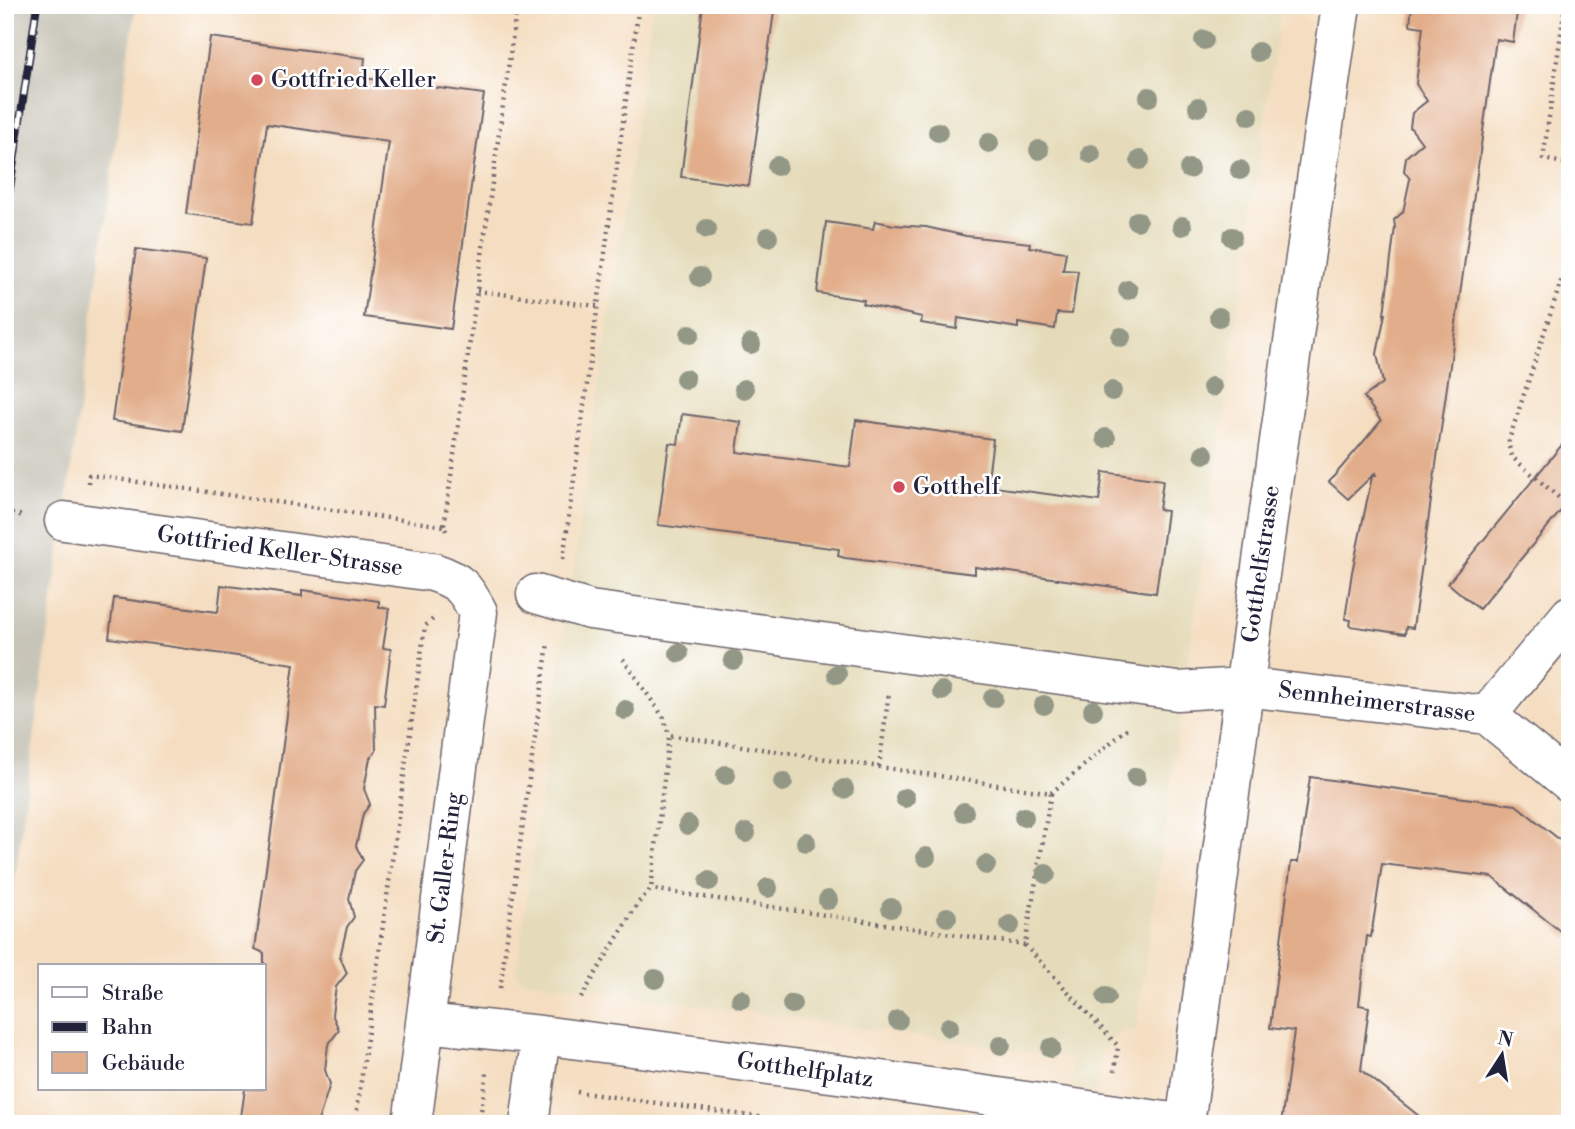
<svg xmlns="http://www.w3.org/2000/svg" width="1575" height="1129" viewBox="0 0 1575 1129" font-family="'Libre Bodoni',serif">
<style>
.built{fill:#e5dbba}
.industrial{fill:#c7c5b8}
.building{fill:#e2ad8a}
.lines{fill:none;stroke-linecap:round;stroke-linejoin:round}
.street-casing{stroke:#6c636a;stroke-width:41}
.path{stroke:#6c636a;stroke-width:4.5;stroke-dasharray:2 5;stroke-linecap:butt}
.street{stroke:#fff;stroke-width:38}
.rail-casing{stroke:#22223b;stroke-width:8}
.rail{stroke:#fff;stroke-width:5;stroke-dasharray:16;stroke-linecap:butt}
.tree{fill:#939786}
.poi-dot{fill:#d1495b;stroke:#fff;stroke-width:2.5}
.labels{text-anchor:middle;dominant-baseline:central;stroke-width:5;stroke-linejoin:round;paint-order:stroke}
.poi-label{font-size:23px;fill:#22223b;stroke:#fff;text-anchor:start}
.street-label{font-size:23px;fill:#22223b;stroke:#fff}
</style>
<rect width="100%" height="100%" fill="#fff"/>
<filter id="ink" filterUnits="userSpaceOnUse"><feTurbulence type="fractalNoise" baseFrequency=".0143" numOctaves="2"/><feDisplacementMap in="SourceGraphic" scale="14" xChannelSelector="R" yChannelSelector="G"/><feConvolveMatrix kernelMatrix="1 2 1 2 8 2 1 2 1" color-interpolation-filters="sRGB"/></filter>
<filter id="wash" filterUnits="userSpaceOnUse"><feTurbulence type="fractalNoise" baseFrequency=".00686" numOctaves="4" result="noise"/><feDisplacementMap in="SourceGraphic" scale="28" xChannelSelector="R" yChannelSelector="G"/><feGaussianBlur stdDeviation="1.57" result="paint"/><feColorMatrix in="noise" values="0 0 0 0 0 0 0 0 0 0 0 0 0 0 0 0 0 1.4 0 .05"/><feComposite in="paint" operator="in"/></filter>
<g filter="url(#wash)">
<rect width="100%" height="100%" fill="#f4ddc0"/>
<path class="built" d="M653,5H1281L1136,1031H1123L1102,1050L1095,1093L1072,1086V1058L524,980L518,976L517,969Z"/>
<path class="industrial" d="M5,5H136L116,142L5,949Z"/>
<g id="blocks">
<path class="building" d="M703,5H775L749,186L681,177Z
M1412,5H1518L1513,42L1496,39L1413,628L1406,627L1405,634L1350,626L1351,620L1345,619L1352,572L1372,477L1376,475L1375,473L1348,499L1329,482L1381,421L1364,397L1383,383L1377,354L1385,314H1384L1395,227L1394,220L1403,212L1410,179L1404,171L1406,157L1422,143L1410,127L1412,113L1427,101L1416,84L1423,27L1410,25Z
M210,37L365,58L363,78L484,94L451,329L364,317L389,142L267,124L253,223L186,214Z
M875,221L894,225L926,227L966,236L1030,243L1029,247L1066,252L1063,270L1078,271L1072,314L1057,313L1055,329L1018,323V328L958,318L957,329L921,323L922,317L863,304L864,300L817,293L826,222L873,229Z
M136,249L206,258L182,431L112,421Z
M682,414L741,422L737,452L850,467L856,420L993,439L987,486L1099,501L1103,472L1163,480L1159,510L1167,511L1156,593L975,567V574L845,558L838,556L839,549L658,525L669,443L678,444Z
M1570,435V500L1479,609L1448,583Z
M221,585L302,596V590L379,601V607L389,609L383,648L391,649L384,705L375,704L376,751L370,758L364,789L370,804L363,814L356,846L363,860L355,871L349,899L354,917L347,927L340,957L347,973L336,987L332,1014L339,1030L328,1045L325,1070L330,1084L317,1124H240L245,1089H264V953L255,949L294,664L109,638L114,598L218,612Z
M1310,777L1516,805L1570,848V939L1492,877L1382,864L1371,937L1367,936L1359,1005L1369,1007L1361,1070L1429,1124H1281L1294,1031L1270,1028L1291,862H1298Z"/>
</g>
</g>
<g filter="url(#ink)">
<use href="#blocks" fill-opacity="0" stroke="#6c636a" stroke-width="2"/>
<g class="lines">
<g class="street-casing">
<path id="street" d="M64,521L433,572C460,581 465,587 478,612L412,1124
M536,594L590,610L1177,691L1245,687L1487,715L1570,783
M1487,715L1570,615
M425,1023L541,1035L853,1076L1186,1124
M529,1124L541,1035
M1185,1124L1254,617L1341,5"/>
</g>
<path class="path" d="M1565,5L1543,159L1570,164
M1570,254L1508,443L1512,457L1570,507
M477,291L597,306
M88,483L89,475L444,526
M5,513L25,516
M446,531L444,526L517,5
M563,559L639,5
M623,659L664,718L669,735
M879,767L889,692
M1051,793L1128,728
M1025,945L1118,1046L1115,1071
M500,988L548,643
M581,998L638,903L651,889L669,735L1051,793L1025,945L651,889
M577,1092L808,1124
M355,1124L425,626L433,619
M479,1124L487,1073"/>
<use href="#street" class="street"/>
<g class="rail-casing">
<path id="rail" d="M5,44L10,5
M5,222L37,5"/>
</g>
<use href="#rail" class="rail"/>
</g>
<g class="tree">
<circle cx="1204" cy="40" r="10"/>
<circle cx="1258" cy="52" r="10"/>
<circle cx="1149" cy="97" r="10"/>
<circle cx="1198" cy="107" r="10"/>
<circle cx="1249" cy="116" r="10"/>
<circle cx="938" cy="132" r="10"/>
<circle cx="989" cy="143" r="10"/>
<circle cx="1039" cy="150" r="10"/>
<circle cx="1091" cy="154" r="10"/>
<circle cx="1140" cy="160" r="10"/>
<circle cx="777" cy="166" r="10"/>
<circle cx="1189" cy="169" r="10"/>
<circle cx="1240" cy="170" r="10"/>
<circle cx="1137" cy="221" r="10"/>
<circle cx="1182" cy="226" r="10"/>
<circle cx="707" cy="229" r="10"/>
<circle cx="768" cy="237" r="10"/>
<circle cx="1232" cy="237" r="10"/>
<circle cx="700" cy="277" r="10"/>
<circle cx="1128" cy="290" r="10"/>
<circle cx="1219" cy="317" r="10"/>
<circle cx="690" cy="334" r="10"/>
<circle cx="1121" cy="337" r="10"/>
<circle cx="751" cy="344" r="10"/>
<circle cx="685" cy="379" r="10"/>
<circle cx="1212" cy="387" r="10"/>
<circle cx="744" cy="389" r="10"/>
<circle cx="1112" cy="391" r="10"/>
<circle cx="1106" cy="438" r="10"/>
<circle cx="1204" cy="454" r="10"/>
<circle cx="679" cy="653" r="10"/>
<circle cx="733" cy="660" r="10"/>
<circle cx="837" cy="674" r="10"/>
<circle cx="942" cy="691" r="10"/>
<circle cx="993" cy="698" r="10"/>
<circle cx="1044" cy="705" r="10"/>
<circle cx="625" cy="710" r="10"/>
<circle cx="1093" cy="710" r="10"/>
<circle cx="726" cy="775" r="10"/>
<circle cx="1136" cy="777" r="10"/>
<circle cx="783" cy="782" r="10"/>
<circle cx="844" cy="789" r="10"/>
<circle cx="905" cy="798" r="10"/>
<circle cx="964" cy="812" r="10"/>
<circle cx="1024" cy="817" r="10"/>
<circle cx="688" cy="825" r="10"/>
<circle cx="746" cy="833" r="10"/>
<circle cx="806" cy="842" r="10"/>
<circle cx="926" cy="857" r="10"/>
<circle cx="986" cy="865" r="10"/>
<circle cx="1046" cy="874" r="10"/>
<circle cx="709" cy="881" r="10"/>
<circle cx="768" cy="888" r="10"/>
<circle cx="828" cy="900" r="10"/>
<circle cx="891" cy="908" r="10"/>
<circle cx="947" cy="917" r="10"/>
<circle cx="1010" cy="925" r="10"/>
<circle cx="655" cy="979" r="10"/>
<circle cx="1106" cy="997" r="10"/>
<circle cx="741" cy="999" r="10"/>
<circle cx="792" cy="1004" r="10"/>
<circle cx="898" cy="1020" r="10"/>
<circle cx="949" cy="1027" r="10"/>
<circle cx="1001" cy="1045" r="10"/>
<circle cx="1051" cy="1048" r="10"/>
</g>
</g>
<g class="poi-dot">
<circle cx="257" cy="80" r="7"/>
<circle cx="899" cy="487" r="7"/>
</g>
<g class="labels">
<g class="poi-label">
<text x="271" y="80">Gottfried Keller</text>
<text x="913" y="487">Gotthelf</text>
</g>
<g class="street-label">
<text transform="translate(280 551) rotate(8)">Gottfried Keller-Strasse</text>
<text transform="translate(1261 564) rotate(-82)">Gotthelfstrasse</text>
<text transform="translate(1377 702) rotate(7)">Sennheimerstrasse</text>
<text transform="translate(445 868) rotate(-83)">St. Galler-Ring</text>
<text transform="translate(805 1070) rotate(8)">Gotthelfplatz</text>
</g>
</g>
<rect width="1575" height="1129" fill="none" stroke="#fff" stroke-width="28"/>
<rect x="38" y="964" width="228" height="126" fill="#ffffff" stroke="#a7a7b1" stroke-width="2"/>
<rect x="52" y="987" width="35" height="10" fill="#ffffff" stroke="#a7a7b1" stroke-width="2"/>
<text x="102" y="1000" font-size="21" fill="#22223b">Straße</text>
<rect x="52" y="1022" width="35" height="10" fill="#22223b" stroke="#a7a7b1" stroke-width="2"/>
<text x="102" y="1034" font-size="21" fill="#22223b">Bahn</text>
<rect x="52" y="1052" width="35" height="21" fill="#e2ad8a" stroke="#a7a7b1" stroke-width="2"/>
<text x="102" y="1070" font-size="21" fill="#22223b">Gebäude</text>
<g transform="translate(1502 1055) rotate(12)" stroke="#ffffff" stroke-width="5" paint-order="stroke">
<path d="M0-5L12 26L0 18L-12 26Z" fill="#22223b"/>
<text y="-10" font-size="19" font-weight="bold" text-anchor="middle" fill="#22223b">N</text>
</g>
</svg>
